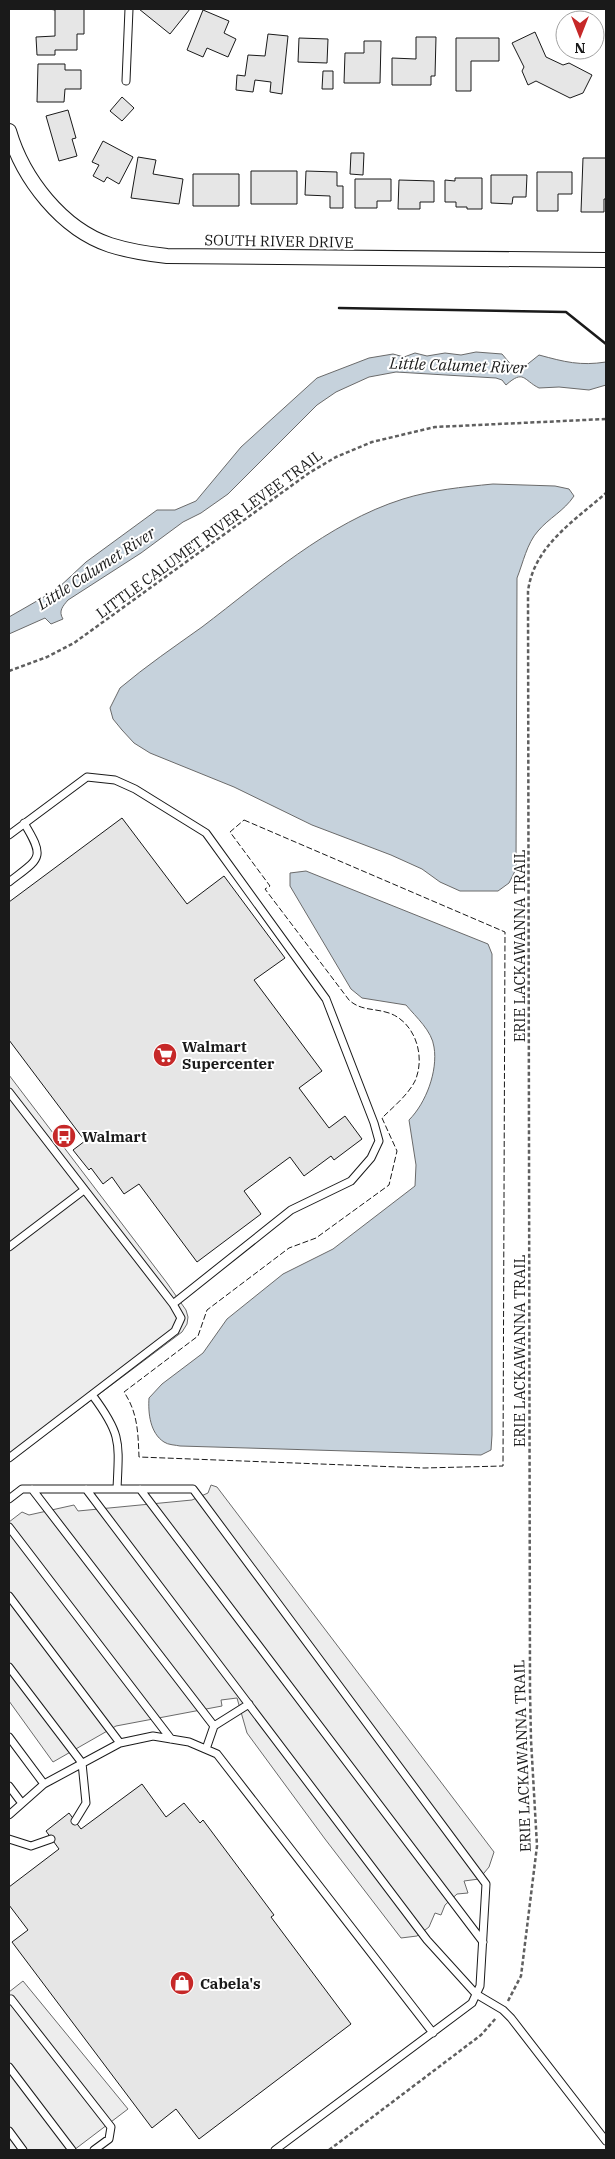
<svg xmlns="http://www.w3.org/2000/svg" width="615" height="2159" viewBox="0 0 615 2159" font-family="'IBM Plex Serif',serif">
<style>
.parking{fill:#ededed;stroke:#6a6a6a}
.water{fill:#c6d2dc;stroke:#6a6a6a}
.building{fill:#e6e6e6;stroke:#1a1a1a}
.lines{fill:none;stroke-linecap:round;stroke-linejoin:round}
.service-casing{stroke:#1a1a1a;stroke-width:9}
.minor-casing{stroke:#1a1a1a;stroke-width:16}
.path{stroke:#5f5f5f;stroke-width:2.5;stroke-dasharray:4 2.5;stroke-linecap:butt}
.service{stroke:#fff;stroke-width:7}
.minor{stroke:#fff;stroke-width:14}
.fence{stroke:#1a1a1a;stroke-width:1;stroke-dasharray:6 2.5;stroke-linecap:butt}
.wall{stroke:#1a1a1a;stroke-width:2.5}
.labels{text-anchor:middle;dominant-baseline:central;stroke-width:4;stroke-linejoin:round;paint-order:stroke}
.street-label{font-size:15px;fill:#1a1a1a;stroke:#fff}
.poi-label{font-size:15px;font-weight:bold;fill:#1a1a1a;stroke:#fff;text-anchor:start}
.water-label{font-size:16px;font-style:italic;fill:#1a1a1a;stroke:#fff}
</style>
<rect width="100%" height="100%" fill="#fff"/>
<path class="parking" d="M9,1075L167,1283L186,1310L188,1317L187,1324L182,1332L9,1462Z
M211,1485L217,1487L494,1852L489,1867L479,1879L464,1881L468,1893L457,1894L445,1905L441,1915L435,1913L429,1927L417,1936L401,1938L325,1839L247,1733L237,1698L221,1700L222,1706L116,1726L53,1762L9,1701V1522L22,1512L29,1515L74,1505L78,1511L192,1500L208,1493Z
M23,1981L128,2109L74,2150H9V1992Z"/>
<path class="water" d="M476,352L502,354L513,367H524L539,355C565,362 580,366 606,362V385L589,390L559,387L539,388C523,380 524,369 506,385L502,380L496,378L396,372L369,377L336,392L317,405L228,494L201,513L183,522L141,553L68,600C63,606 58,611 63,619L51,624L45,618L9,634V617L56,590L86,562L157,510H175L196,501L241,447L317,378L369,358L393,354L404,357L415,353L427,356L445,353L461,355Z
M493,484L555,486L569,489L574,496C564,511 549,518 538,531C527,543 523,563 517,578L516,869L509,883L498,891H460L440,882L422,869L391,855L312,825L234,787L150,753L134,743L122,730L113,719L110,708L120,688C146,666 174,647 202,627C264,580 327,523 403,499C432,490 462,487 493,484Z
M306,871L488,944L492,954V1435L491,1450L481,1455L180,1446C176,1445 168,1445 164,1442C150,1433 148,1413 149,1398L162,1384L203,1353L227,1319L283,1274L333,1249L415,1186L416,1165L409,1120C426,1103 438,1071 434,1047C432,1031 416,1017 406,1005L362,998L351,989L290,886V873Z"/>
<path class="building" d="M49,9H84V34H77V50H55V55H37L36,37L55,36V10Z
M139,9H190L170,34Z
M203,10L229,21L224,33L236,39L228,57L207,48L203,57L187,50Z
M535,32L546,57L563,65L569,63L592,75L583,93L570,98L536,81L528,85L522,71L524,67L512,43Z
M268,34L288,36L282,94L270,92L271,82L255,80L253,92L236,90L237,75L245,76L248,55L265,56Z
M416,37H436L435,76H431V85H392V58L416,59Z
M299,38L328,39L327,63L298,62Z
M456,38H499V61H471V91H456Z
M364,41H381L380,83H344L345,53H364Z
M38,64H65V70H81V89H65L64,102H37Z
M323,71H333V89H322Z
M122,97L134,108L122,121L110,111Z
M68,110L76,138L72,139L77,156L59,161L46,116Z
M103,141L133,157L119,184L107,177L104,182L93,176L99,165L92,162Z
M351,153H364L363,175L350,174Z
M138,157L156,160L153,174L183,179L179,204L131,198Z
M583,158H606V199H604V212H581Z
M251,171H297V204H251Z
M306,171L337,172V186H343V208H330V196L305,195Z
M537,172H572V194H558V211H537Z
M193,174H239V206H193Z
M491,175H527L526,197H513L512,204L491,203Z
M455,178H482V209H467V207H456V202H445V180L455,181Z
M355,179H391V201H377V208H355Z
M399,180L434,181V202H420V209H398Z
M122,818L187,904L224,876L285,958L254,980L322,1071L299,1088L329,1128L345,1116L362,1139L334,1160L331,1156L304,1176L290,1157L244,1191L261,1214L197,1262L139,1184L124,1194L112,1177L103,1184L91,1168L89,1170L73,1150L85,1141L9,1040V902Z
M142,1784L166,1817L184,1803L200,1823L203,1820L274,1915L271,1917L351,2024L199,2139L176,2109L152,2128L12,1942L28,1930L9,1905V1887L59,1849L46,1831L69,1813L81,1829Z"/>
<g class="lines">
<g class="service-casing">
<path id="service" d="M126,81L129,9
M9,835L87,777L115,780L135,789L206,833L326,999L374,1123L379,1141L371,1158L351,1181L291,1210L173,1304
M9,882C40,858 46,859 24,823
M9,1092L173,1304L181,1318L175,1331L9,1458
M9,1247L84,1190
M93,1396C122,1435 119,1442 117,1489
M32,1489L214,1726
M86,1489L427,1940L476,1994L503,2010L511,2018L606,2141
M140,1489L483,1942
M9,1499L22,1489H193L486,1884L480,1986L472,2003L275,2150
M9,1527L171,1739
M9,1596L120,1743
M9,1667L82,1763L86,1803L75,1821
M9,1737L44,1784
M206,1749L214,1726L249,1704
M9,1786L21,1802
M9,1815L44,1784L120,1743L153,1736L189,1742L217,1754L433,2033
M9,1839L31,1846L51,1839
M9,2001L11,1999L111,2127L109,2139L94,2150
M9,2067L72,2150
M9,2131L23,2150"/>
</g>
<g class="minor-casing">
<path id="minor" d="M9,131C23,179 62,229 110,245C129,251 148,254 167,256L606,260"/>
</g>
<path class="path" d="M9,671L47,657L74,643L309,473L336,457L372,442L435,427L606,419
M508,2001L521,1976L537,1846L531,1740L530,1691L528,591C534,546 574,521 606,493
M329,2150L481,2035L496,2018"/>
<use href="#service" class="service"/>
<use href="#minor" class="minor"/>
<path class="fence" d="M244,820L505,932L503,1466L424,1468L139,1457C138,1433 138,1413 124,1392L198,1336L207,1310L289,1248L316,1238L389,1185L397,1151L382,1118C393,1107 408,1095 415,1081C426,1056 415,1022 389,1013C374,1008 361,1011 349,1000L265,889L270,886L230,832Z"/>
<path class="wall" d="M339,308L566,312L606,344"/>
</g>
<defs>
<g id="supermarket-disc" transform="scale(1.25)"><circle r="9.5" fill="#c62828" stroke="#fff"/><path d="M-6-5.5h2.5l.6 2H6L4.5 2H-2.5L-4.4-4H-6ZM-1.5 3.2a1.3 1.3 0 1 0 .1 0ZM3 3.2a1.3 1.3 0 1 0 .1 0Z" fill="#fff"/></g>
<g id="bus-disc" transform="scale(1.25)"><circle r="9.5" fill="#c62828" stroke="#fff"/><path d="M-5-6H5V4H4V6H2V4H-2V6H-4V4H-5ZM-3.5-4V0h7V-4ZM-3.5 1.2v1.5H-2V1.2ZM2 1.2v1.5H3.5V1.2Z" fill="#fff"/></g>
<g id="shop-disc" transform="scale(1.25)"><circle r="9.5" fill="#c62828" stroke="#fff"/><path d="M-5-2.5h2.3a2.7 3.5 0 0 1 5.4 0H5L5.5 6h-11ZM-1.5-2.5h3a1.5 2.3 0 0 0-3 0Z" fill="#fff"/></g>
</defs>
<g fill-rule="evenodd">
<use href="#supermarket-disc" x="165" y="1055"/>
<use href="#bus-disc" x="64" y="1136"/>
<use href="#shop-disc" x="182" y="1983"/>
</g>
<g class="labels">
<g class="street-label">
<text transform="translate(279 241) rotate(1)">SOUTH RIVER DRIVE</text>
<text transform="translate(209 534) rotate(-36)">LITTLE CALUMET RIVER LEVEE TRAIL</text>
<text transform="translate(519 946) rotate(-90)">ERIE LACKAWANNA TRAIL</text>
<text transform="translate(519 1351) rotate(-90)">ERIE LACKAWANNA TRAIL</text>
<text transform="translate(522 1756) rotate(-92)">ERIE LACKAWANNA TRAIL</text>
</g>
<g class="poi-label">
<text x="182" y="1046">Walmart<tspan x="182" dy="17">Supercenter</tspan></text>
<text x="82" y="1136">Walmart</text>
<text x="200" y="1983">Cabela's</text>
</g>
<g class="water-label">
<text transform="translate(458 365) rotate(2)">Little Calumet River</text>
<text transform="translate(96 568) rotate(-33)">Little Calumet River</text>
</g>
</g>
<rect width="615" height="2159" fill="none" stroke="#1a1a1a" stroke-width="20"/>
<g transform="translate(580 35) rotate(180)"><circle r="24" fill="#ffffff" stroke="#a3a3a3"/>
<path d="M0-4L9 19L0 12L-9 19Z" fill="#c62828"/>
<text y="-8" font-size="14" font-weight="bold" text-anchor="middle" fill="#1a1a1a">N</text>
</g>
</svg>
